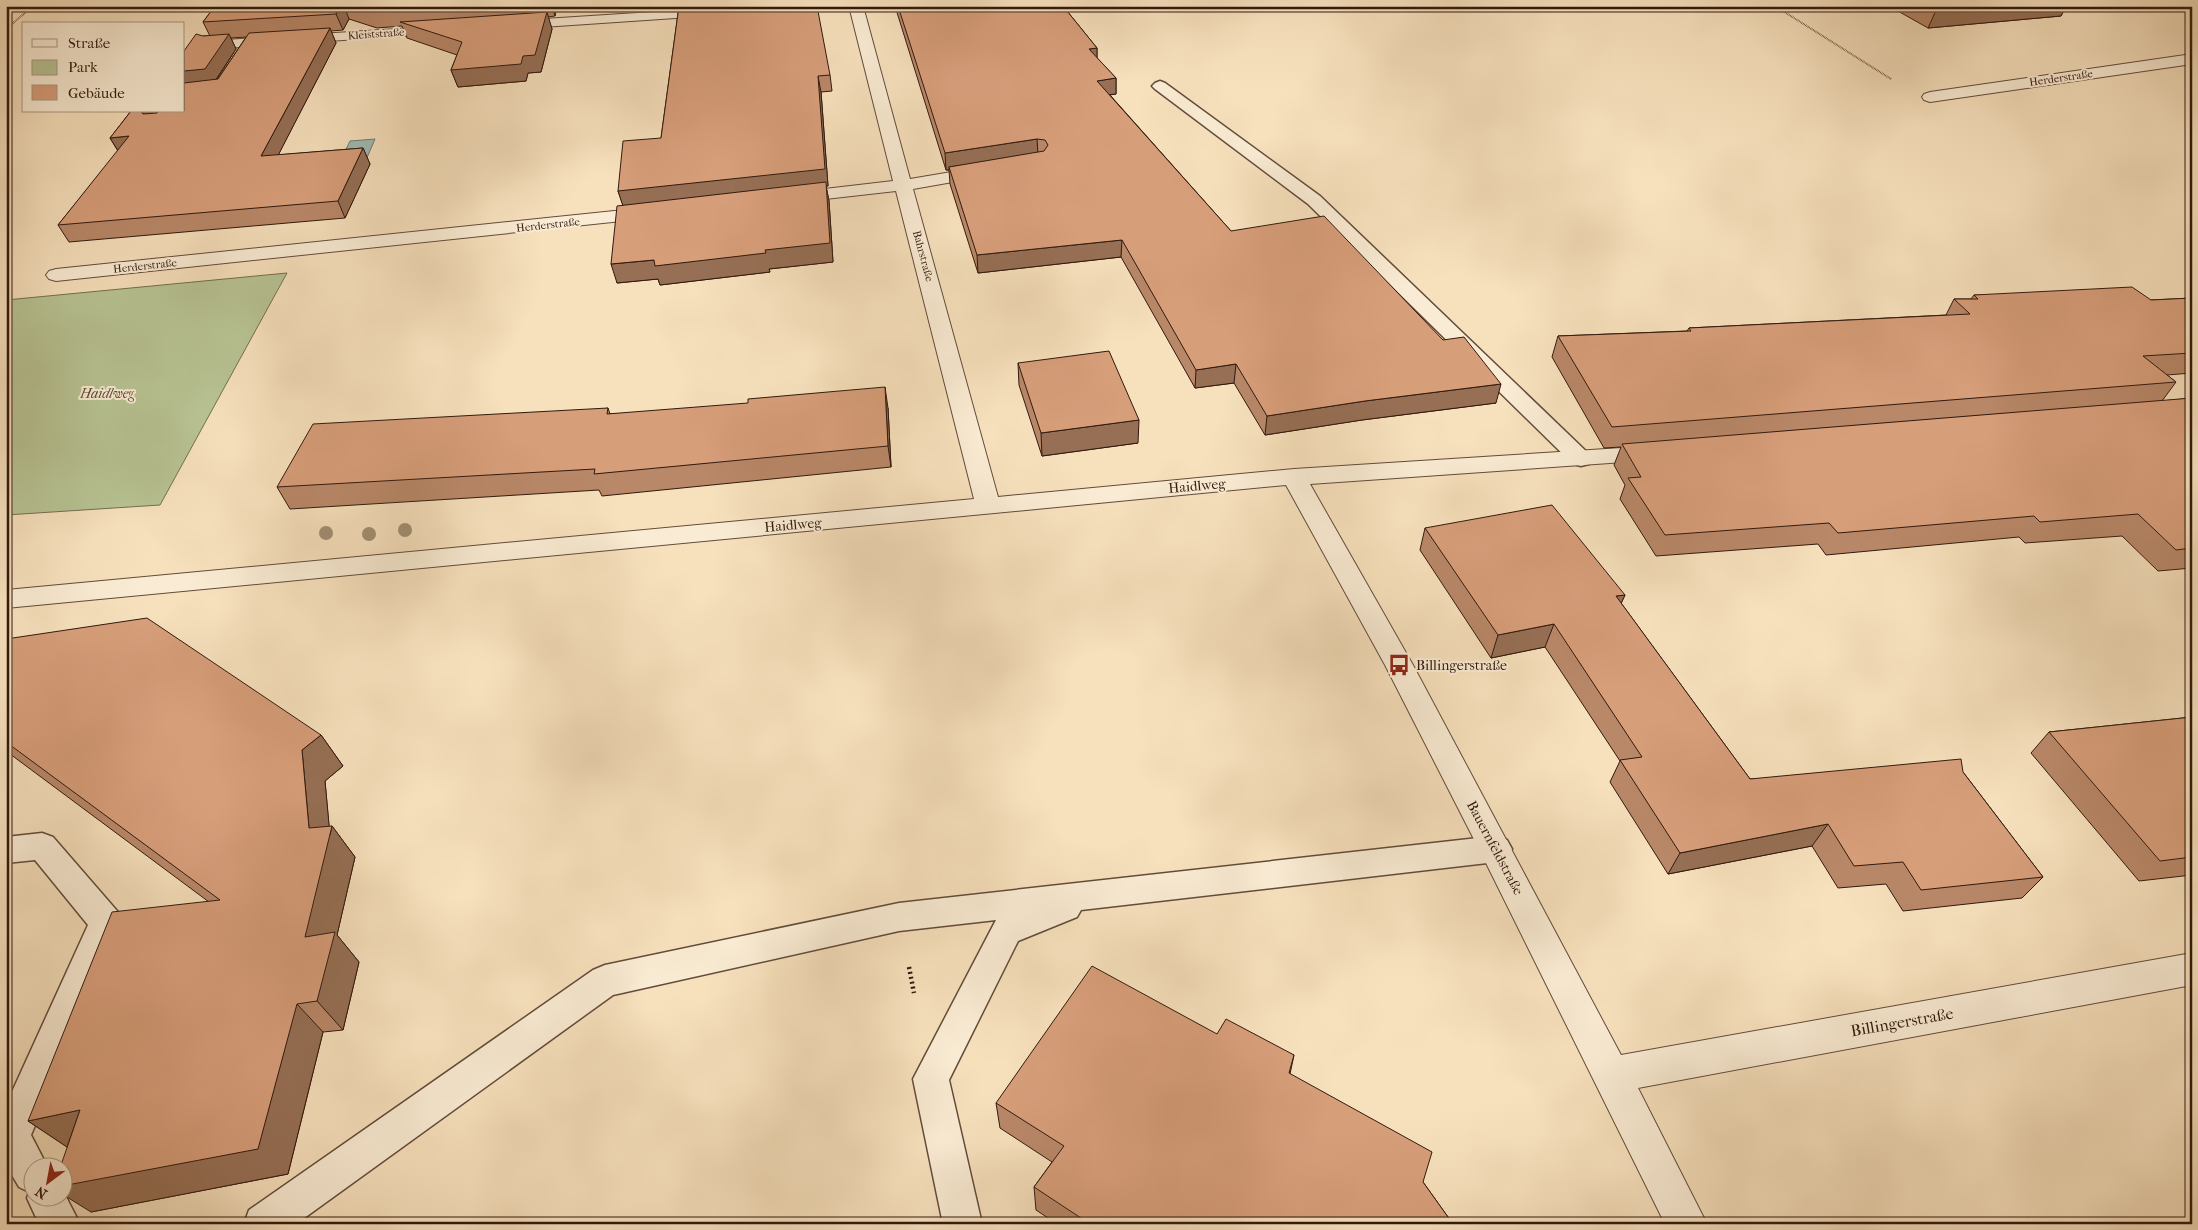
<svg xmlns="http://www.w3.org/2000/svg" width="2198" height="1230" viewBox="0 0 2198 1230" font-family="'IM FELL French Canon',serif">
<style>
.green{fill:#b8c494;stroke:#746e51}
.water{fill:#9ebcb6;stroke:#727b73}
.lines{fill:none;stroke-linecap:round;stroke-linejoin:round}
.service-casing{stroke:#624b3a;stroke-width:3}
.minor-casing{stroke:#624b3a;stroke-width:2}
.path-far1{stroke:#31190e;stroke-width:2;stroke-dasharray:0.5 1;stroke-linecap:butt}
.path{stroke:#31190e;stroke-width:4.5;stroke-dasharray:2 3;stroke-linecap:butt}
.service{fill:#faecd4;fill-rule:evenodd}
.minor{fill:#faecd4;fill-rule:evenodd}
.tree{fill:#a18f73}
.wall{fill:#b98869;stroke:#31190e;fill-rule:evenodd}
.shaded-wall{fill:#966f55;stroke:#31190e}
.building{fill:#d79e7a;stroke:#31190e}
.labels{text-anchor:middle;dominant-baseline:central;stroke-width:4;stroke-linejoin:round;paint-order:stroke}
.far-street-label{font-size:11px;fill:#31190e;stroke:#faecd4}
.park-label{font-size:14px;font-style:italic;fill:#5a4c36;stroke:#faecd4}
.street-label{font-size:14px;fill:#31190e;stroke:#faecd4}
.poi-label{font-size:14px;fill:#31190e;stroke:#faecd4;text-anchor:start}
.near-street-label{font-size:16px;fill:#31190e;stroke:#faecd4}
</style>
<rect width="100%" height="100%" fill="#f7e1bd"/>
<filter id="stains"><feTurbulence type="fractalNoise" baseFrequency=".004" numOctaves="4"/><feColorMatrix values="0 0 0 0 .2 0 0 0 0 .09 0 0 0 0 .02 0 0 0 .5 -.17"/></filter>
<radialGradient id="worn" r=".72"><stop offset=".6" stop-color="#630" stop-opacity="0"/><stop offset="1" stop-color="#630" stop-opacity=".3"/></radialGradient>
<path class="green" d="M287,273L160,505L6,515V300Z"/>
<path class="water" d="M375,139L366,160L340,162L350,141Z"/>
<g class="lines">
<g class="service-casing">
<path id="service" d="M1160,81L1165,83L1320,196L1589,454L1592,459L1589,464L1581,466L1573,464L1308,204L1155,89L1152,86L1155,83Z
M42,833L53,837L118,912L122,922L31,1135L48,1168H32V1198H62V1189L80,1224H39L27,1198L29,1192L19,1187L6,1165V1105L88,925L35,860L6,863V837Z
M1496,836L1507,840L1512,849L1507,858L1496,862L1081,910L1077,917L1018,941L949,1080L982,1224H943L913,1079L996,920L899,931L613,995L296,1224H244L249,1210L593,970L605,965L899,903Z"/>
</g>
<g class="minor-casing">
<path id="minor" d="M849,6H863L910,179L987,166L993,167L996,171L993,175L987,176L913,189L998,497L1294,469L1653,446L1661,448L1665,453L1661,458L1653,460L1310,484L1413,665L1621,1055L2192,953V985L1638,1088L1707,1224H1665L1484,859L1385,665L1286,485L6,608V590L974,499L896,191L790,203L784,202L781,198L784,194L790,193L893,181Z
M715,8L720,9L722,12L720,15L513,29L508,28L506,25L508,22L513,21Z
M443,26L448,27L450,30L448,33L210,49L205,48L203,45L205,42L210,41Z
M2192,54V64L1930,102L1924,100L1922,97L1924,94L1930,92Z
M653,207L660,209L662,213L660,217L56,281L49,279L46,275L49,271L56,269Z"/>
</g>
<path class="path-far1" d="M1775,6L1891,79
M6,29L33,6"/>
<path class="path" d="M909,967L914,993"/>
<use href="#service" class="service"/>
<use href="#minor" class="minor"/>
</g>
<g class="tree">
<circle cx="405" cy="530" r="7"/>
<circle cx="326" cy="533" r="7"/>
<circle cx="369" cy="534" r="7"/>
</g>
<path class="wall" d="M215,6H557L555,16L548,17L552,29L541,72L528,73L526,81L458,87L451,70L457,55L407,38L402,26L377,28L349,19L343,30L331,31L336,43L278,155L363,148L370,164L345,218L69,242L58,225L118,151L110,138L131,111H158L156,113L184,111L203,36H210L203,22ZM246,37L218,79H217L236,49L231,38Z
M679,6L830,75L832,91L821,92L828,186H826L829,201L833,262L769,269L770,272L660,285L658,279L617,283L623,205L618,191L661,138Z
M895,6H1063L1097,48V58L1116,78V94L1110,95L1231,231L1496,403L1362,420L1265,435L1234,383L1195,388L1121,257L978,273L950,184L949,170H946Z
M1889,6H2066L2061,16L1928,28Z
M1974,295L2151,300L2192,298V373L2167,375L2176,382L2162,401L2192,398V568L2158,571L2122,536L2025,543L2019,537L1826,555L1818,544L1656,556L1620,499L1625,485L1614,465L1621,447L1604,448L1552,357L1558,336L1687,331L1689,328L1946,315L1954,299H1971Z
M1018,363L1138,443L1042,456L1019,385Z
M608,408L610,414L888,408L891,467L602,496L599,490L290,509L277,487Z
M1425,528L1625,595L1621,603L1750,779L1963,772L2043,877L2022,898L1903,911L1886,884L1838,888L1812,846L1668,874L1610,782L1620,761L1545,647L1491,658L1420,550Z
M6,639L321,735L343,766L325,781L329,827L332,826L355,857L337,935L359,962L343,1030L323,1032L288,1174L91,1212L67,1147L28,1121L209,902L6,751Z
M2192,698V709L2187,704Z
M2192,717V875L2139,881L2031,753L2049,732Z
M1217,1034L1294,1055L1290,1074L1423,1182L1453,1224H1057L1036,1210L1034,1187L1052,1162L1000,1128L996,1103Z"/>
<path class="shaded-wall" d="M340,6H344L349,19L343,30L336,14Z
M552,6H557L555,16Z
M1938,6H2066L2061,16L1928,28Z
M547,12L552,29L541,72L528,73L526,81L458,87L451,70Z
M330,28L336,43L269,173L261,156Z
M229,34L236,49L213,84L184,87V71Z
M1097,48V63L1089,49Z
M818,76L821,92L828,186H826L829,201L833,262L769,269L770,272L660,285L658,279L617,283L611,264L765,250L624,209L618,191Z
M1116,78V94L1097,96V81Z
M140,111H158L148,126Z
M129,136L120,154L110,138Z
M1037,139L1038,155L949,167V170H946L945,153Z
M363,148L370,164L345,218L338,201Z
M1122,240L1121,257L978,273L977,255Z
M1236,364L1234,383L1195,388L1196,370Z
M1501,384L1496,403L1362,420L1265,435L1267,416L1365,401Z
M885,387L888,408L891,467L888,446Z
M1139,420L1138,443L1042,456L1041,433Z
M1625,595L1615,617L1616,596Z
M1554,624L1545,647L1491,658L1498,635Z
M321,735L343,766L325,781L330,835L332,826L355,857L337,935L359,962L343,1030L317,1001L305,937L309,828L302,750Z
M1828,824L1812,846L1668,874L1680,853Z
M297,1004L323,1032L288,1174L91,1212L62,1194V1186Z
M80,1110L67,1147L28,1121Z"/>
<path class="building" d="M215,6H340L336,14L203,22Z
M355,6H452L371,11Z
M679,6H817L830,75L818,76L825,169L618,191L623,141L661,138Z
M898,6H1063L1097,48L1089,49L1116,78L1097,81L1231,231L1324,216L1443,340L1464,337L1501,384L1365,401L1267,416L1236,364L1196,370L1122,240L977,255L949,167L1044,151L1048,145L1045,140L1037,139L945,153Z
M547,12L535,55L523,56L521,64L451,70L462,42L400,22Z
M330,28L261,156L363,148L338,201L58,225L129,136L110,138L131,111H141L143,114L157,113L158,111H184V83L218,79L249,33Z
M196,34L203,36L229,34L205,69L184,71V51Z
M826,182L830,243L765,250L766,253L655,266L654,260L611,264L617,206Z
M2132,287L2151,300L2192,298V353L2143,356L2176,382L1612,427L1558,336L1691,331L1689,328L1970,314L1954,299H1978L1974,295Z
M1109,351L1139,420L1041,433L1018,363Z
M885,387L888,446L594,474L595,469L277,487L313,424L608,408L607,414L748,403V399Z
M2192,398V548L2176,550L2138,514L2040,522L2034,516L1838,533L1829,523L1665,535L1628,478L1641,477L1622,444Z
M1552,505L1625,595L1616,596L1750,779L1961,759L1963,772L2043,877L1921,890L1903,862L1854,866L1828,824L1680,853L1620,760L1642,757L1554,624L1498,635L1425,528Z
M147,618L321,735L302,750L309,828L332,826L305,937L335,932L317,1001L297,1004L258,1149L62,1186V1168H60L80,1110L28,1121L112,912L220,900L6,742V639Z
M2192,717V857L2160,861L2049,732Z
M1092,966L1217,1034L1226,1019L1294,1055L1289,1073L1432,1152L1423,1182L1453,1224H1090L1034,1187L1064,1146L996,1103Z
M2029,1218L2033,1224H2008Z"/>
<defs>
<g id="bus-bare" transform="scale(1.725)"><path d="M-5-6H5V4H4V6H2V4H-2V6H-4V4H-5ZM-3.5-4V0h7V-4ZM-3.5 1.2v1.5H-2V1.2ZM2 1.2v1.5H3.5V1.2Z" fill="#8f2418" stroke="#faecd4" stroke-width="2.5" paint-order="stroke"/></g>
</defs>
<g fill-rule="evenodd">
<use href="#bus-bare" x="1399" y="665"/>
</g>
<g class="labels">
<g class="far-street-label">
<text transform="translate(376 34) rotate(-4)">Kleiststraße</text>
<text transform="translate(2061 78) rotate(-8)">Herderstraße</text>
<text transform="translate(548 225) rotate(-6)">Herderstraße</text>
<text transform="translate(923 256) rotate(75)">Bahrstraße</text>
<text transform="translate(145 266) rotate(-6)">Herderstraße</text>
</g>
<g class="park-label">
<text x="107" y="393">Haidlweg</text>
</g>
<g class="street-label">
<text transform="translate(1197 486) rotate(-5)">Haidlweg</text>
<text transform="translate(793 525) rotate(-5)">Haidlweg</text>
<text transform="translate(1495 848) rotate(62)">Bauernfeldstraße</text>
</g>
<g class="poi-label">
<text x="1416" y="665">Billingerstraße</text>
</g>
<g class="near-street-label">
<text transform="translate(1902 1022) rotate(-10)">Billingerstraße</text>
</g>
</g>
<rect width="2198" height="1230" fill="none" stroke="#f7e1bd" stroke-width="25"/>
<rect x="8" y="8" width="2183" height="1215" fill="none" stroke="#31190e" stroke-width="2.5"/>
<rect x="12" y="12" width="2173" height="1205" fill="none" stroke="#31190e"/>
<rect x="22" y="22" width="162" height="90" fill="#faecd4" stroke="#aa9885"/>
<rect x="32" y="39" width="25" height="8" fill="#faecd4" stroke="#aa9885"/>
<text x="68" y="48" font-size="15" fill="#31190e">Straße</text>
<rect x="32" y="60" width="25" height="15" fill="#b8c494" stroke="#aa9885"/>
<text x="68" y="72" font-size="15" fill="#31190e">Park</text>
<rect x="32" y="85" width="25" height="15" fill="#d79e7a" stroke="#aa9885"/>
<text x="68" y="98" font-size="15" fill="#31190e">Gebäude</text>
<g transform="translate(48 1182) rotate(212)"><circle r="24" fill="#faecd4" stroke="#aa9885"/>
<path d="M0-4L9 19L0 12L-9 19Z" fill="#8f2418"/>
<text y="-8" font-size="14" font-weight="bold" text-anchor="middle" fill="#31190e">N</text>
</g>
<rect width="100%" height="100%" filter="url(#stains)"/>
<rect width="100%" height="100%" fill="url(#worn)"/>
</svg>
